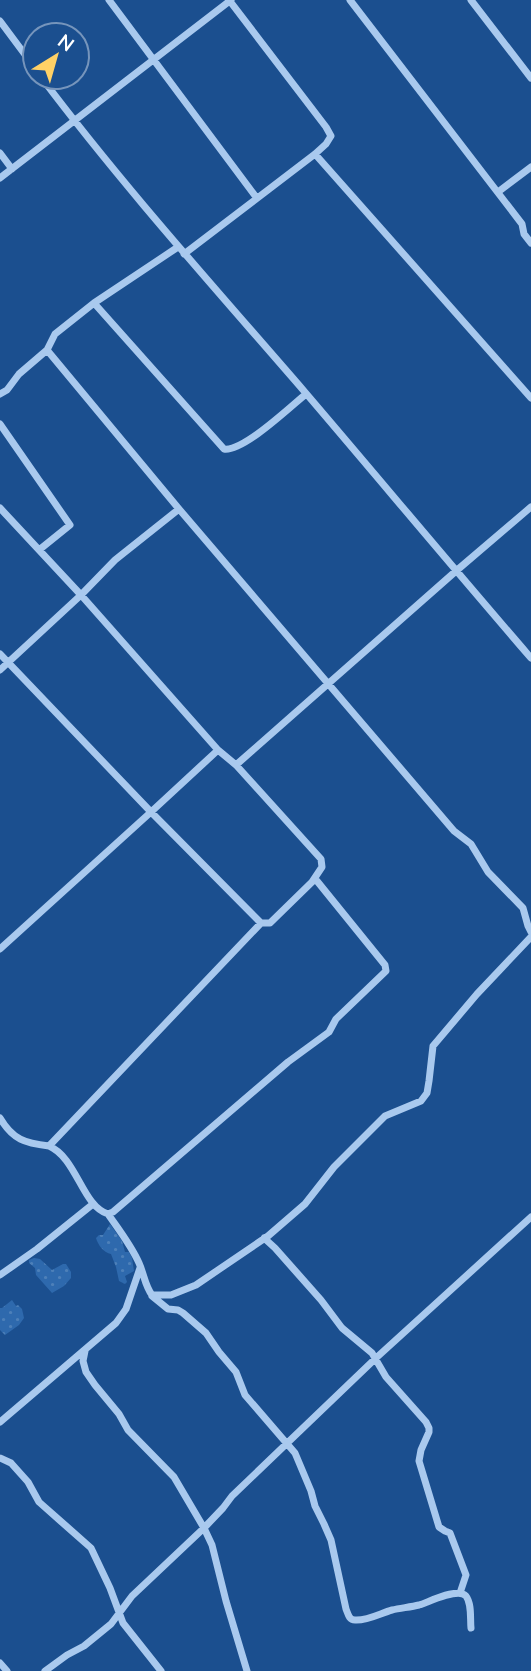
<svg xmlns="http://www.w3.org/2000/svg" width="531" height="1671" viewBox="0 0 531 1671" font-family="Mulish,sans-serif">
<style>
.grass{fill:url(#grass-dots)}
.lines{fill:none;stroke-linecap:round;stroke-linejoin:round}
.street{stroke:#a9c9ee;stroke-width:7}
</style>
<defs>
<pattern id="grass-dots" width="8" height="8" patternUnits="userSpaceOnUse" patternTransform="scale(1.75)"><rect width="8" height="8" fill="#2e69ad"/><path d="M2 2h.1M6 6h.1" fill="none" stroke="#4d80b9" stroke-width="1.8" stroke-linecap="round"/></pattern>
</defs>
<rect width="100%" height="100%" fill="#1b4f8f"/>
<path class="grass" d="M110,1224L122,1241L125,1252H129L132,1258L134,1271L125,1276L127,1282L125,1284L119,1281L116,1267L111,1254C104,1253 98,1245 96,1238L99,1235H103Z
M34,1258L40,1259L52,1270L63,1264H66L71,1272V1278L64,1286L52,1293L36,1275L35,1268L29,1263V1260Z
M12,1300L16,1306L18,1305L22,1309L24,1318L19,1325L5,1335L0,1330V1308H2Z"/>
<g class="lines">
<path class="street" d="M109,0L256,197
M350,0L522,224L524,234L531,243
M471,0L531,78
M0,21L35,68
M41,77C123,186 215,288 304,391C380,480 455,570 531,658
M0,153L12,169
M315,154L531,398
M0,178L231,0
M498,192L531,167
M178,247L94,303L55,334L47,350L179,509L454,831L471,844L488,872L523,908L528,926L531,932
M184,254L315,154L326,144L331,136L326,127L229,0
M94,303L224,449C243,452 290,407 306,394
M0,394L7,390L19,374L47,350
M0,424L70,525L39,550
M0,508L81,595L218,750
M0,654L151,812L0,949
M0,670L81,595L115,560L179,509
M236,765L321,859L322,867L312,882L270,923H261
M0,1118C13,1140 25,1143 49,1146L261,923L151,812L218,750L236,765L456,571L531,507
M49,1146C77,1158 82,1206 108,1214L113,1212L288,1062L329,1032L336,1019L386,971L385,965L317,881
M108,1214C119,1230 131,1245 139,1263C144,1274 145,1286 152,1295H171L196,1285L268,1236L305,1204L334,1167L385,1116L421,1101L427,1093L429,1081L433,1046L477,994L531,937
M264,1238L275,1248L321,1300L342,1328L372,1353L386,1377L426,1422L429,1428V1432L421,1450L419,1461L439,1527L445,1531L450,1533L466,1575L460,1593
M0,1275L37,1249L93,1204
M152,1296L168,1309L178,1310L183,1313L206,1333L219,1352L236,1372L245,1395L295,1453L311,1491L315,1506L324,1524L331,1540L346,1609C348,1614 349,1620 355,1620C367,1621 381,1613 392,1610C401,1608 411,1607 419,1605C429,1602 458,1587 466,1596C472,1604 470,1619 471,1628
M85,1351L83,1361L86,1372L95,1385L119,1414L128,1430L174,1477L204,1528L212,1545L226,1601L247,1671
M0,1422L116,1323L126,1309L140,1268
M0,1458L11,1463L28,1482L39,1502L91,1548L110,1588L123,1623L161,1671
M0,1663L7,1671
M45,1671L67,1655L84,1646L111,1624L132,1596L204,1528L223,1508L232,1496L376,1358L531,1217"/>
</g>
<g transform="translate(56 56) rotate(37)"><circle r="33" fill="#1b4f8f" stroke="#7695bc" stroke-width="2"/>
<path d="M0-5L12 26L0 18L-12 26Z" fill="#ffd166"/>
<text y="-10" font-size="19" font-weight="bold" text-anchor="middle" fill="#ffffff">N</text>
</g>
</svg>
